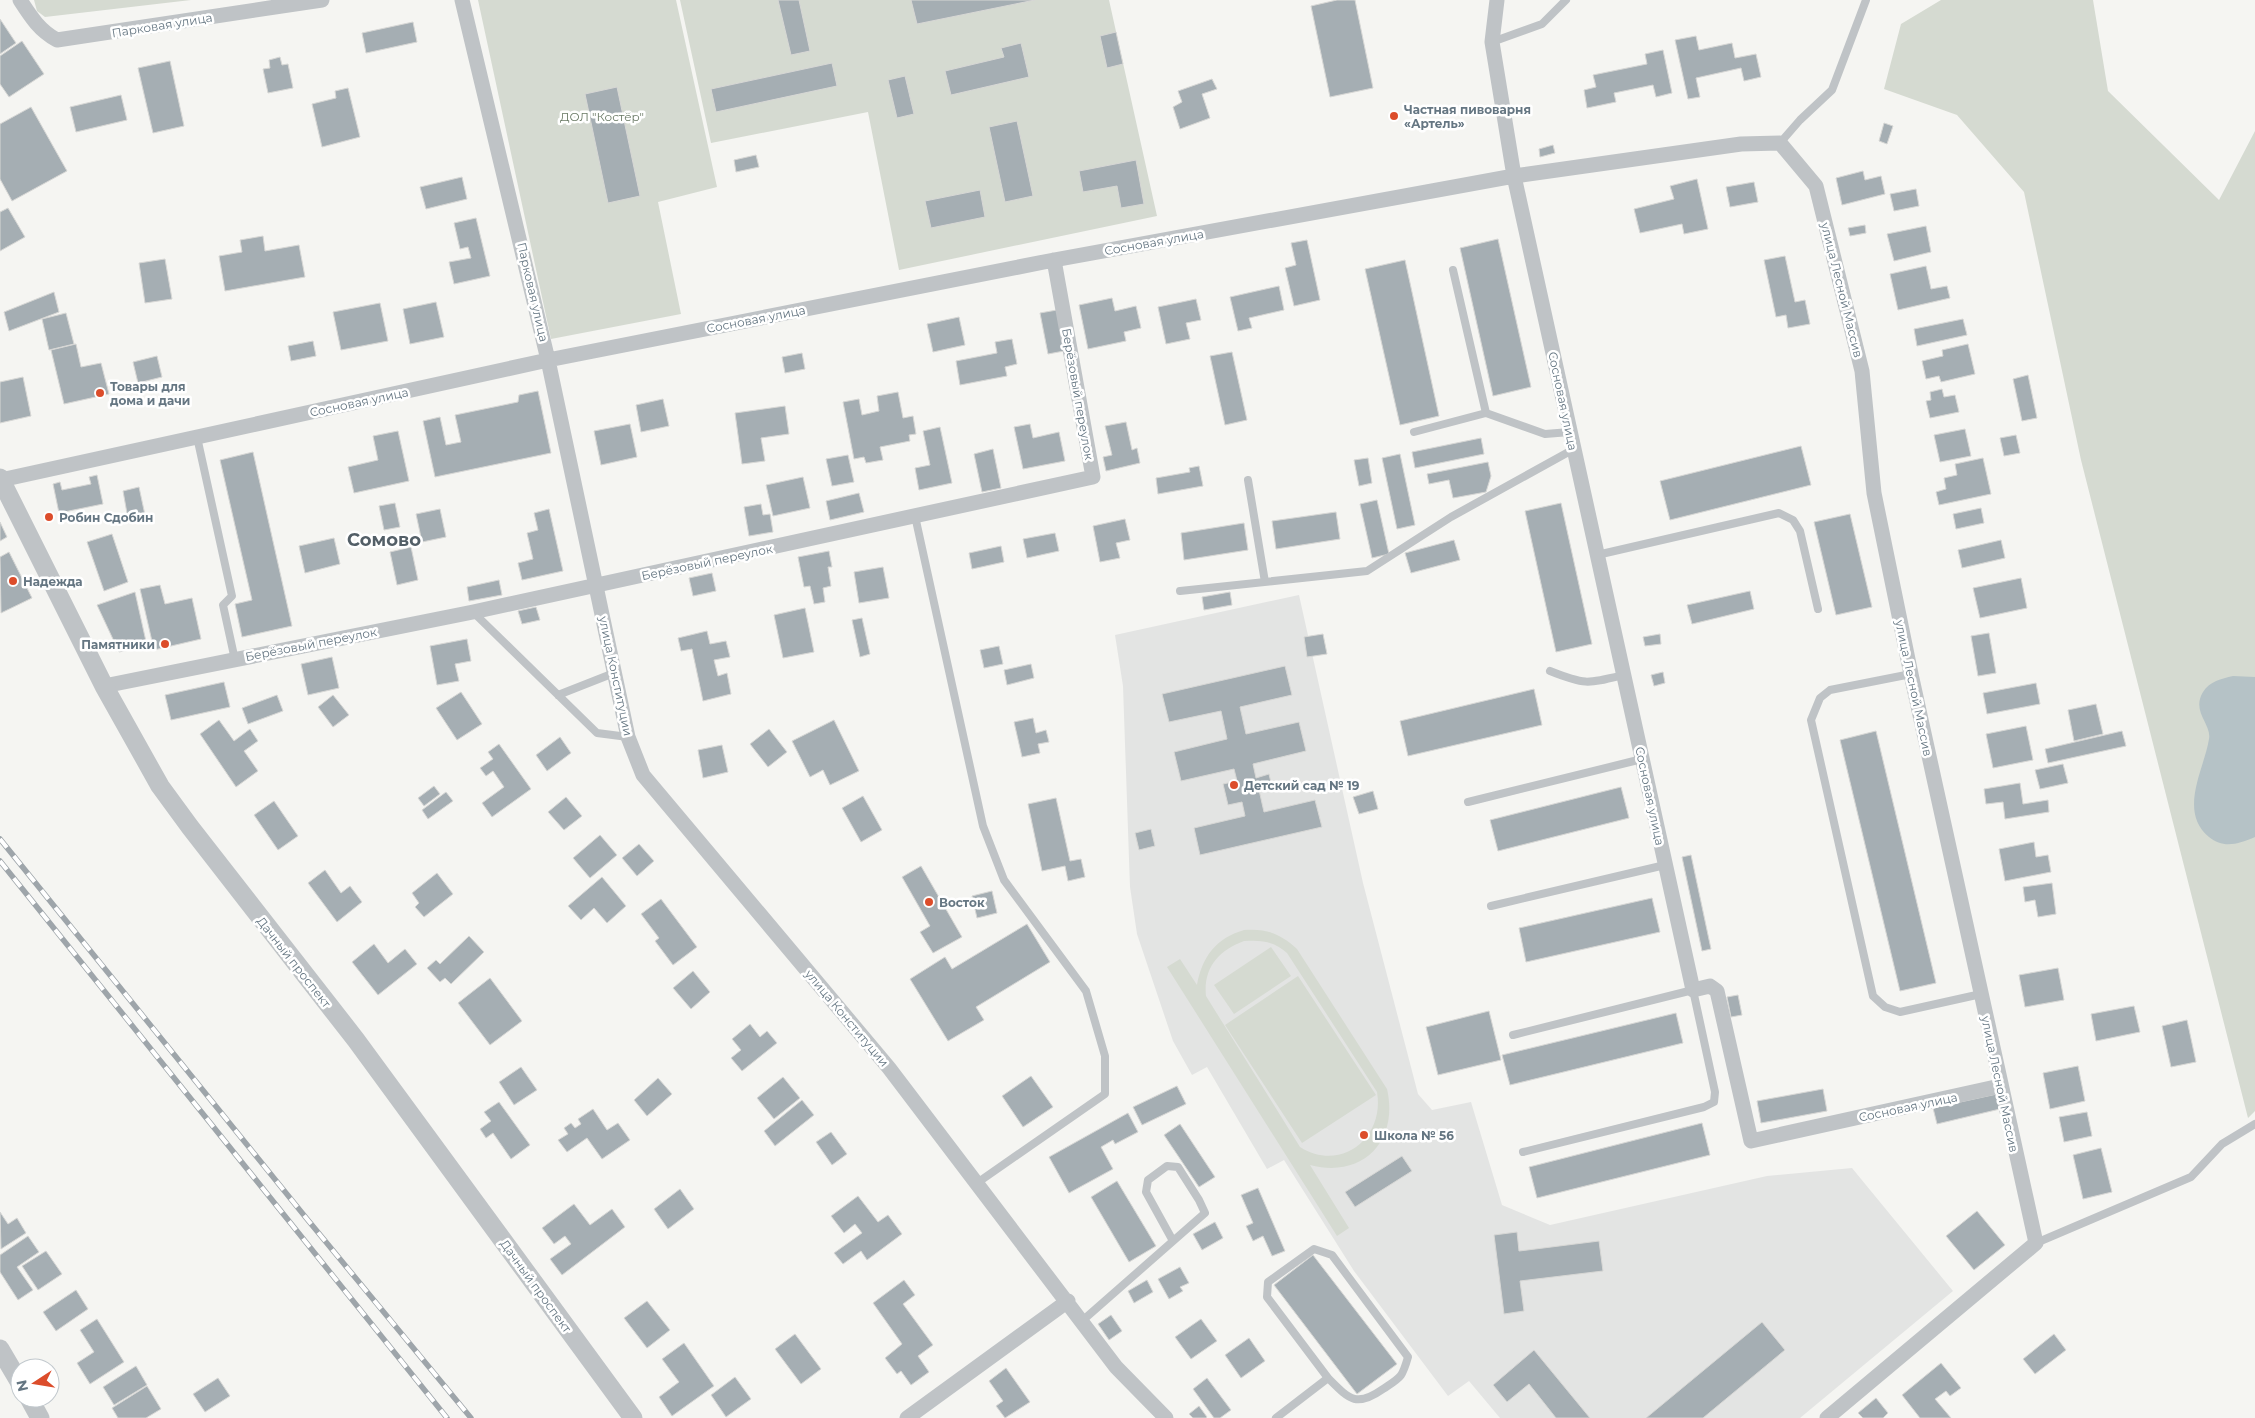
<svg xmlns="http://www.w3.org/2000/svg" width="2255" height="1418" viewBox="0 0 2255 1418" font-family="Montserrat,sans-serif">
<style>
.built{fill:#e3e4e3}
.green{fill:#d5dad1;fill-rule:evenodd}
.water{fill:#b5c2c6}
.building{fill:#a5aeb3;stroke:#d7d7d5}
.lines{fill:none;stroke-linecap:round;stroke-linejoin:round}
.service{stroke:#bfc3c6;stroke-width:8}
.minor{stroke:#bfc3c6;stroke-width:15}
.tertiary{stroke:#bfc3c6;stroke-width:19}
.rail-casing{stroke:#9ea5aa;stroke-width:5.5}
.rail{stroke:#fff;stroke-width:4;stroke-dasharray:11;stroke-linecap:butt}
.poi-dot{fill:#dc4d2b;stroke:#fff;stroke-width:2}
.labels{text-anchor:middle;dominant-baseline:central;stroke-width:5;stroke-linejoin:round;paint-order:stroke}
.street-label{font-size:12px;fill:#657682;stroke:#fff}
.poi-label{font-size:12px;font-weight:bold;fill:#657682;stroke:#fff;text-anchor:start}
.park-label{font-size:12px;fill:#697964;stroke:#fff}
.district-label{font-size:18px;font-weight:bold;fill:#535f67;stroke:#fff}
</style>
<rect width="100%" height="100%" fill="#f5f5f2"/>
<path class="built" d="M1299,595L1363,883L1418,1094L1432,1110L1471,1102L1502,1205L1550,1225L1767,1176L1852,1168L1953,1291L1800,1418H1500L1469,1381L1448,1396L1354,1271L1284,1160L1267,1169L1207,1067L1192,1075L1173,1041L1137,934L1130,887L1123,686L1115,635Z"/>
<path class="green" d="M34,0H191L45,17L37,11Z
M478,0H676L717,187L658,202L681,314L551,339Z
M680,0H1109L1157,216L899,270L868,112L711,143Z
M1941,0H2093L2108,91L2219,200L2255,131V1111L2248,1118L2081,460L2024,192L1957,115L1884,89L1901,24Z
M1244,930C1266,928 1281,934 1297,949L1387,1089C1399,1141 1363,1179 1310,1165L1349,1228L1337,1236L1167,967L1180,959L1197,985C1202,957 1216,938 1244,930ZM1244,941C1262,940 1273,941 1287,953L1377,1092C1385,1138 1341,1173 1300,1147L1206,996C1203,968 1219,950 1244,941Z
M1271,947L1291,976L1234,1014L1214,985Z
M1298,976L1376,1095L1302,1143L1225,1025Z"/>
<path class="water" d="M2233,676L2255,677V837C2239,844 2223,849 2209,837C2178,811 2204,770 2209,739C2212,724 2191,712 2203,692C2210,681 2221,679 2233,676Z"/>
<path class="building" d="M778,0H799L810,51L791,55Z
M911,0H1035L917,24Z
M1337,0H1355L1373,88L1330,97L1311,6Z
M0,19L16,43L0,54Z
M413,22L417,42L366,53L362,33Z
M1116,32L1123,64L1107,68L1100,36Z
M1696,36L1699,50L1732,43L1735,58L1756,54L1761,77L1744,81L1741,68L1696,78L1700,97L1688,99L1675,40Z
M22,41L44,74L9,97L0,84V56Z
M1021,43L1029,77L951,95L945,71L1004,57L1001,48Z
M1663,50L1672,93L1656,97L1653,85L1614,93L1616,102L1587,108L1584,90L1596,87L1593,75L1647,64L1645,54Z
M280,57L282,65L288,64L293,88L268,93L263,69L270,68L269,60Z
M170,61L184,126L153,133L138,68Z
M832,63L837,86L716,112L711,89Z
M905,76L914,114L897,118L888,80Z
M1212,79L1217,89L1202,94L1210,118L1180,129L1173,107L1182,102L1178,91Z
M617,87L640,196L608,203L585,94Z
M348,88L360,137L322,147L312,104L336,98L335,91Z
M121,95L127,120L76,132L70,107Z
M31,107L67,171L12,201L0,179V124Z
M1017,121L1033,196L1005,202L989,127Z
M1884,123L1893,126L1887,144L1879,141Z
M1553,145L1555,153L1540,157L1539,149Z
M756,155L759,167L736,172L734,160Z
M1136,160L1144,204L1121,208L1117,186L1083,192L1079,171Z
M1863,171L1865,180L1881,176L1885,194L1842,205L1836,178Z
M462,177L467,199L426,209L420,187Z
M1697,179L1708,229L1684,234L1682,224L1640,233L1634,209L1674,199L1670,186Z
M1754,182L1758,202L1730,207L1726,187Z
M1916,189L1919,206L1894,211L1890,194Z
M980,190L985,217L931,228L925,201Z
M8,208L25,237L0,251V212Z
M476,218L490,276L454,284L449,262L471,258L468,247L460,249L454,223Z
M1865,225L1866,233L1850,236L1848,228Z
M1926,226L1931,252L1894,261L1887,234Z
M263,236L265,251L299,245L305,277L225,291L219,256L242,252L240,240Z
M1498,239L1531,387L1493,396L1460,248Z
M1307,240L1320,300L1294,306L1285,268L1296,265L1291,243Z
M1785,256L1795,302L1805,300L1810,324L1788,328L1786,315L1776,317L1764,260Z
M165,259L172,299L145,303L139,263Z
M1405,260L1439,416L1400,425L1365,269Z
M1926,266L1931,289L1947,286L1950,298L1898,310L1890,274Z
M1279,286L1284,310L1249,318L1252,328L1238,331L1230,297Z
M54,292L59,312L9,331L4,312Z
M1112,298L1115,311L1136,306L1141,328L1124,332L1126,341L1088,349L1079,305Z
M1196,299L1201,320L1186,323L1190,339L1166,344L1158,307Z
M436,302L444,337L410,344L403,309Z
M380,303L388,341L341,350L333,312Z
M1057,310L1064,351L1048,354L1040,313Z
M66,313L74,344L49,350L42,319Z
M959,317L965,345L933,352L927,324Z
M1963,319L1967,335L1917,346L1914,329Z
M1012,339L1017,364L1005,367L1007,376L960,385L956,361L997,353L995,342Z
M313,341L316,356L291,361L288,346Z
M76,344L81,367L101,363L109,394L64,404L51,350Z
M1968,344L1975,374L1941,382L1939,376L1926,379L1922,361L1943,356L1942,350Z
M1232,352L1247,420L1225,425L1210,356Z
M802,353L805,369L785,373L782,357Z
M157,356L162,377L138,383L133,362Z
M2028,375L2037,418L2022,421L2013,379Z
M23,377L31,416L0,423V382Z
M1942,389L1944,397L1955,395L1959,412L1930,418L1926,401L1931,400L1930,392Z
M538,391L551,453L435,477L423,421L440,417L446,445L461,442L455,415L518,402L519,395Z
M898,392L903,418L913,416L916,434L909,435L910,441L880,447L883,460L866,463L864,457L854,459L843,402L859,399L862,415L879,411L877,396Z
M663,399L669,426L641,432L636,405Z
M785,406L789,434L761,438L765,461L742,464L735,413Z
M1126,422L1132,450L1137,448L1140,463L1106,471L1103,457L1112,455L1105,426Z
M630,424L637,457L601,465L594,431Z
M1030,424L1033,438L1059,432L1065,461L1023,469L1014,427Z
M940,427L952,483L919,490L915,468L930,465L923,431Z
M1965,429L1971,456L1940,462L1934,435Z
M398,431L409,481L354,493L348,467L378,460L373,436Z
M2016,435L2020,453L2004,456L2000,438Z
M1481,438L1484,454L1415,468L1412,452Z
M1801,446L1811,485L1670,520L1660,481Z
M993,449L1001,488L982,492L974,454Z
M253,452L292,626L242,637L235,604L252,600L220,460Z
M1400,454L1415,525L1397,529L1382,458Z
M848,455L854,482L832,486L826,459Z
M1368,458L1372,483L1359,486L1354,460Z
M1983,458L1991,494L1939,505L1936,492L1946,489L1944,478L1957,475L1955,464Z
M1488,462L1491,476L1486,492L1453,498L1449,480L1429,484L1427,474Z
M1199,466L1203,486L1158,494L1156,478L1190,472L1189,468Z
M97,475L103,504L59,513L53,484L60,482L62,490L91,484L89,477Z
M803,477L810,508L773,516L766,485Z
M139,487L145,515L128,519L123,491Z
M859,493L864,512L830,520L826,501Z
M1377,500L1389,554L1372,558L1360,504Z
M395,503L400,527L384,530L379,506Z
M1561,503L1592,644L1556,652L1525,511Z
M761,504L763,515L770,514L773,532L749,536L744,507Z
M1981,508L1984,523L1956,529L1953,514Z
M440,509L446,537L422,542L416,514Z
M549,509L563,571L522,580L518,563L533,559L527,533L538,530L534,513Z
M1336,512L1340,539L1276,549L1272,521Z
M1850,514L1872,607L1836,615L1814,522Z
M1125,519L1130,540L1116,543L1120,558L1100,562L1093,526Z
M0,522L7,537L0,541Z
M1244,523L1248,550L1184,560L1181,533Z
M1055,533L1059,551L1027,558L1023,539Z
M112,534L128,582L104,591L87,542Z
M334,538L340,564L305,573L299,546Z
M1454,540L1460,560L1411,573L1405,553Z
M2001,540L2005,558L1962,568L1958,550Z
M1001,546L1004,562L972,569L969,553Z
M411,547L418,580L397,585L390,552Z
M829,551L832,567H828L831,586L823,588L825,602L814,604L810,586L804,587L798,557Z
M9,552L32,598L1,613L0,557Z
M883,567L889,598L859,603L854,572Z
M712,573L716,591L693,596L689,578Z
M2021,578L2027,608L1980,618L1973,588Z
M499,580L502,595L469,601L467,587Z
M160,585L165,604L192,598L201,639L154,650L140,589Z
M1750,591L1754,609L1692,624L1687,605Z
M135,592L147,646L119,652L97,605Z
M1230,592L1232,605L1204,610L1202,597Z
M536,607L540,620L522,624L518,611Z
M805,608L814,652L783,658L774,615Z
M862,618L870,654L860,657L852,620Z
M707,631L710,644L726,641L730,657L714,660L718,676L727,673L731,694L703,701L692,649L681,651L678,638Z
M1989,633L1996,673L1978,676L1971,636Z
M1323,634L1327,654L1307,657L1304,637Z
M1660,634L1661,644L1645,646L1643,637Z
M467,639L471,661L455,664L459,681L437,685L430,646Z
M999,646L1003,664L984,668L980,650Z
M332,657L339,688L308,695L301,664Z
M1031,664L1034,678L1007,685L1004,670Z
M1285,666L1292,695L1240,707L1246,734L1299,722L1306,751L1253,764L1256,778L1269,774L1272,787L1259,790L1264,812L1315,800L1322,827L1200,855L1194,828L1245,816L1242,802L1228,805L1223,784L1237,781L1234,769L1181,781L1174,752L1227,739L1221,711L1169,722L1162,694Z
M1663,672L1665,683L1654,686L1651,675Z
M224,682L230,707L171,720L165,695Z
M2036,683L2040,704L1987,714L1983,693Z
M1534,689L1542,725L1408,756L1400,721Z
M461,692L482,724L457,740L436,708Z
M277,695L283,711L248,724L242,708Z
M333,695L349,715L333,727L318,707Z
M2096,704L2103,734L2074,741L2068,710Z
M1033,718L1036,733L1046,730L1049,742L1038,744L1040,753L1022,757L1014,722Z
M219,720L234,741L250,729L258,741L244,751L258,771L236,787L200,734Z
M834,720L859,771L830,785L823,770L810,777L792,741Z
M2026,726L2033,760L1993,768L1986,734Z
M769,729L787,752L768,767L750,744Z
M1876,731L1936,983L1900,991L1840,740Z
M2122,731L2126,746L2048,763L2045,749Z
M560,737L571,753L547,771L536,755Z
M499,744L531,789L492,817L482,803L504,787L493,771L486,776L480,768L493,759L488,752Z
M722,745L728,772L703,778L698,750Z
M2063,764L2068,783L2040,789L2035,770Z
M2020,783L2023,804L2048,800L2049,812L2005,819L2003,802L1986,804L1984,789Z
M434,786L440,794L424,806L418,798Z
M1621,787L1629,818L1498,851L1490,820Z
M1373,791L1378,809L1359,814L1353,797Z
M446,792L453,801L428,819L422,810Z
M863,796L882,830L861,842L842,808Z
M566,797L582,816L564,830L548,812Z
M1056,798L1070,861L1081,859L1085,877L1068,881L1065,866L1042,871L1028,804Z
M274,801L298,836L278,850L254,815Z
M1151,829L1155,846L1139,850L1135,833Z
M600,835L617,855L590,878L573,858Z
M2034,842L2036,857L2048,855L2051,872L2005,881L1999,849Z
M639,844L654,861L637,876L622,858Z
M1691,855L1711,949L1702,951L1682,857Z
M921,866L962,937L933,953L920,932L930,926L902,877Z
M325,870L341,893L350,886L362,902L337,922L308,883Z
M437,873L453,894L424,917L415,907L419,903L412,893Z
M602,877L626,906L607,923L594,908L581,920L568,906Z
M2052,883L2056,914L2038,917L2035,900L2025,902L2023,887Z
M992,891L997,913L977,918L972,896Z
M1652,898L1660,932L1526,962L1519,928Z
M661,899L697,947L673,965L655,941L659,938L641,914Z
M1027,924L1050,962L976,1007L984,1020L948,1041L910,979L945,957L952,969Z
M469,936L484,952L451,984L445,978L440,982L427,968L436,960L440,964Z
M374,944L388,963L405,949L417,964L378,995L352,962Z
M2058,968L2064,1000L2025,1007L2019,975Z
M693,971L710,992L691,1009L673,988Z
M490,978L522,1021L490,1045L458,1003Z
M1738,995L1742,1015L1731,1017L1727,997Z
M2134,1006L2140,1032L2096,1041L2091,1014Z
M1489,1011L1501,1060L1438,1075L1426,1027Z
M1676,1013L1683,1043L1510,1085L1502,1055Z
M2187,1020L2196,1062L2171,1067L2162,1026Z
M750,1024L760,1037L767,1031L777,1043L742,1071L731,1058L741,1050L732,1039Z
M2078,1066L2085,1101L2050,1109L2043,1073Z
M521,1067L537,1090L514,1105L499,1082Z
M1031,1076L1053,1107L1023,1127L1002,1096Z
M783,1077L800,1098L774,1119L757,1098Z
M658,1078L672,1094L647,1116L634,1100Z
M1177,1086L1186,1104L1142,1125L1133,1107Z
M1823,1089L1827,1111L1761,1123L1757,1101Z
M1997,1094L2000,1109L1937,1124L1933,1108Z
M802,1100L814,1115L775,1146L764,1131Z
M499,1102L530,1145L511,1159L493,1133L486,1138L480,1129L491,1121L484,1112Z
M593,1109L607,1130L618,1123L630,1140L602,1159L587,1138L567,1152L558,1140L568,1134L564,1128L571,1123L575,1128L581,1124L578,1119Z
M2087,1112L2092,1136L2064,1142L2059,1117Z
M1128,1113L1138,1132L1115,1144L1113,1140L1101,1147L1113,1169L1069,1193L1049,1157Z
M1702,1123L1710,1155L1537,1198L1529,1167Z
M1180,1124L1215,1177L1199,1187L1164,1135Z
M831,1132L847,1154L832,1165L816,1142Z
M2101,1148L2112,1192L2083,1199L2073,1155Z
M1402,1156L1412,1171L1355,1207L1345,1192Z
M1117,1181L1156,1246L1129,1262L1091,1197Z
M1258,1188L1285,1251L1272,1256L1263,1236L1253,1241L1246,1226L1253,1223L1241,1195Z
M680,1189L694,1209L668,1229L654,1209Z
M858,1196L878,1222L888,1215L902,1234L867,1260L861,1251L843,1264L834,1253L862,1233L855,1224L844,1233L831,1216Z
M574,1204L590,1225L612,1209L625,1227L562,1275L550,1259L571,1244L565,1236L554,1244L542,1228Z
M1977,1211L2005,1245L1974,1270L1946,1236Z
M0,1212L8,1224L17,1218L26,1233L1,1249Z
M1215,1222L1223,1238L1202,1250L1193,1234Z
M1517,1232L1519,1251L1599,1241L1603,1271L1520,1281L1524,1311L1504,1314L1494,1235Z
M28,1236L39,1252L17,1267L33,1290L18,1300L0,1272V1255Z
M46,1251L62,1274L38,1290L22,1266Z
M1313,1255L1397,1364L1357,1394L1274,1285Z
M1180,1267L1189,1283L1180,1287L1183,1291L1169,1299L1158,1279Z
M904,1280L915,1295L903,1304L933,1345L918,1356L929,1372L911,1385L901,1371L897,1374L885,1358L902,1344L873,1303Z
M1147,1280L1153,1292L1134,1303L1128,1291Z
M76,1290L88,1309L56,1331L43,1312Z
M647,1301L670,1330L647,1348L624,1318Z
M1111,1315L1122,1331L1109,1340L1098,1324Z
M97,1319L124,1362L90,1384L77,1363L94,1352L80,1330Z
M1201,1319L1217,1341L1191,1359L1175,1337Z
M1762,1322L1785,1350L1703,1418H1646Z
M795,1334L821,1369L801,1384L775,1349Z
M2054,1334L2066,1350L2035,1374L2023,1359Z
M1249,1338L1265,1361L1241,1378L1225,1355Z
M684,1343L714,1386L672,1416L659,1397L679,1382L662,1359Z
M1534,1350L1590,1418H1556L1529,1384L1507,1402L1493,1385Z
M1941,1363L1961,1388L1950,1396L1946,1391L1935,1399L1951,1418H1920L1902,1395Z
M136,1366L147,1385L114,1405L103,1387Z
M1006,1368L1030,1402L1005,1418L996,1406L1003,1401L989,1381Z
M735,1377L751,1399L726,1417L711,1395Z
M218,1378L230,1396L205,1412L193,1394Z
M1207,1378L1231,1410L1220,1418H1214L1193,1389Z
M147,1386L161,1409L146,1418H118L112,1408Z
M1876,1398L1888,1413L1883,1418H1863L1858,1413Z
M1199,1406L1207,1417L1206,1418H1193L1189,1414Z"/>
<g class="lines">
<path class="service" d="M1492,42L1542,24L1566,0
M1780,143L1800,120L1832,90L1866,0
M1453,270L1486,413
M1414,432L1486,413L1545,434L1570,432
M197,437L232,596L223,605L235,660
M1248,480L1265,582
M915,516L983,826L1004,880L1086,991L1105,1056V1094L977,1183
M1597,555L1779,513L1793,520L1800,531L1818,609
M1180,591L1367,571L1451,517L1574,449
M473,612L597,733L628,737
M1550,671C1585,685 1587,684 1623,675
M1911,674L1830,690L1820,698L1811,720L1873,996L1885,1007L1900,1012L1981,994
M558,695L614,673
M1468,802L1642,759
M1491,906L1665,865
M1513,1035L1693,990L1715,1092L1714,1102L1704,1107L1523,1152
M2036,1243L2191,1177L2222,1144L2255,1124
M1082,1321L1205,1213L1199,1200L1178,1167L1167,1166L1148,1180L1146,1192L1173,1241
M1276,1418L1328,1378L1267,1297L1268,1282L1314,1249L1332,1255L1408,1357C1402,1378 1401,1377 1383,1389C1356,1408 1349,1399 1328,1378"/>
<path class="minor" d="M20,0C31,17 39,30 57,40L322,0
M462,0L548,360L628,737L643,775L889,1068L1116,1367L1166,1418
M1497,0L1492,42L1514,176L1693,990L1710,986L1717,991L1751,1141L2000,1086
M1,480L548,360L1054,260L1514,176L1741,144L1780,143L1816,186L1862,371L1874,493L1911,674L2036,1243L1827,1418
M104,686L473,612L1093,477L1054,260
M907,1418L1068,1301"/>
<path class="tertiary" d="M0,478L104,686L160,786L190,827L356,1040L633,1418
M0,1349L20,1383
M29,1398L40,1418"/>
<g class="rail-casing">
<path id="rail" d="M0,839L307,1219L471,1418
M0,861L447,1418"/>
</g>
<use href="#rail" class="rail"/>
</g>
<g class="poi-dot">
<circle cx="1394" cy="116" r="5"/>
<circle cx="100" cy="393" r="5"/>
<circle cx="49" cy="517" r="5"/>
<circle cx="13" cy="581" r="5"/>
<circle cx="165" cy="644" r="5"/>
<circle cx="1234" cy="785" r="5"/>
<circle cx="929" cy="902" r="5"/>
<circle cx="1364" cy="1135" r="5"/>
</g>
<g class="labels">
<g class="street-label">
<text transform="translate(162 25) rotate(-9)">Парковая улица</text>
<text transform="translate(1154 242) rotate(-10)">Сосновая улица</text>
<text transform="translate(1842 290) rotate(76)">улица Лесной Массив</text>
<text transform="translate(533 292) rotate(77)">Парковая улица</text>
<text transform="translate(756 319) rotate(-11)">Сосновая улица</text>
<text transform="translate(1078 394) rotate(80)">Берёзовый переулок</text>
<text transform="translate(1563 401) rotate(78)">Сосновая улица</text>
<text transform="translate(359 402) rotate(-12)">Сосновая улица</text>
<text transform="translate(707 562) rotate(-12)">Берёзовый переулок</text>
<text transform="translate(311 644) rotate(-11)">Берёзовый переулок</text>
<text transform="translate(616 676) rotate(78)">улица Конституции</text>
<text transform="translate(1914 688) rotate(78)">улица Лесной Массив</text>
<text transform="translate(1650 796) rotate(78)">Сосновая улица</text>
<text transform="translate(294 962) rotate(52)">Дачный проспект</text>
<text transform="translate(847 1018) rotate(50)">улица Конституции</text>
<text transform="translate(2000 1084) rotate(78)">улица Лесной Массив</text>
<text transform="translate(1908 1107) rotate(-12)">Сосновая улица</text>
<text transform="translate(536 1286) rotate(54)">Дачный проспект</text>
</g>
<g class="poi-label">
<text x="1404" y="109">Частная пивоварня<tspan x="1404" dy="14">«Артель»</tspan></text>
<text x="110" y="386">Товары для<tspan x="110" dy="14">дома и дачи</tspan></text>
<text x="59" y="517">Робин Сдобин</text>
<text x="23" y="581">Надежда</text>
<text x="155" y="644" text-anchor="end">Памятники</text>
<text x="1244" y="785">Детский сад № 19</text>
<text x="939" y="902">Восток</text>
<text x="1374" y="1135">Школа № 56</text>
</g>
<g class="park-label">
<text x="602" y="116">ДОЛ "Костёр"</text>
</g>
<g class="district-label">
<text x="384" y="540">Сомово</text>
</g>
</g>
<g transform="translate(35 1383) rotate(258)"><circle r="24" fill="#ffffff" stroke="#c1c8cd"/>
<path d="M0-4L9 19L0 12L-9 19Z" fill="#dc4d2b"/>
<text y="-8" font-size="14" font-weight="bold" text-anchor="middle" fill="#657682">N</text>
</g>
</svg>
